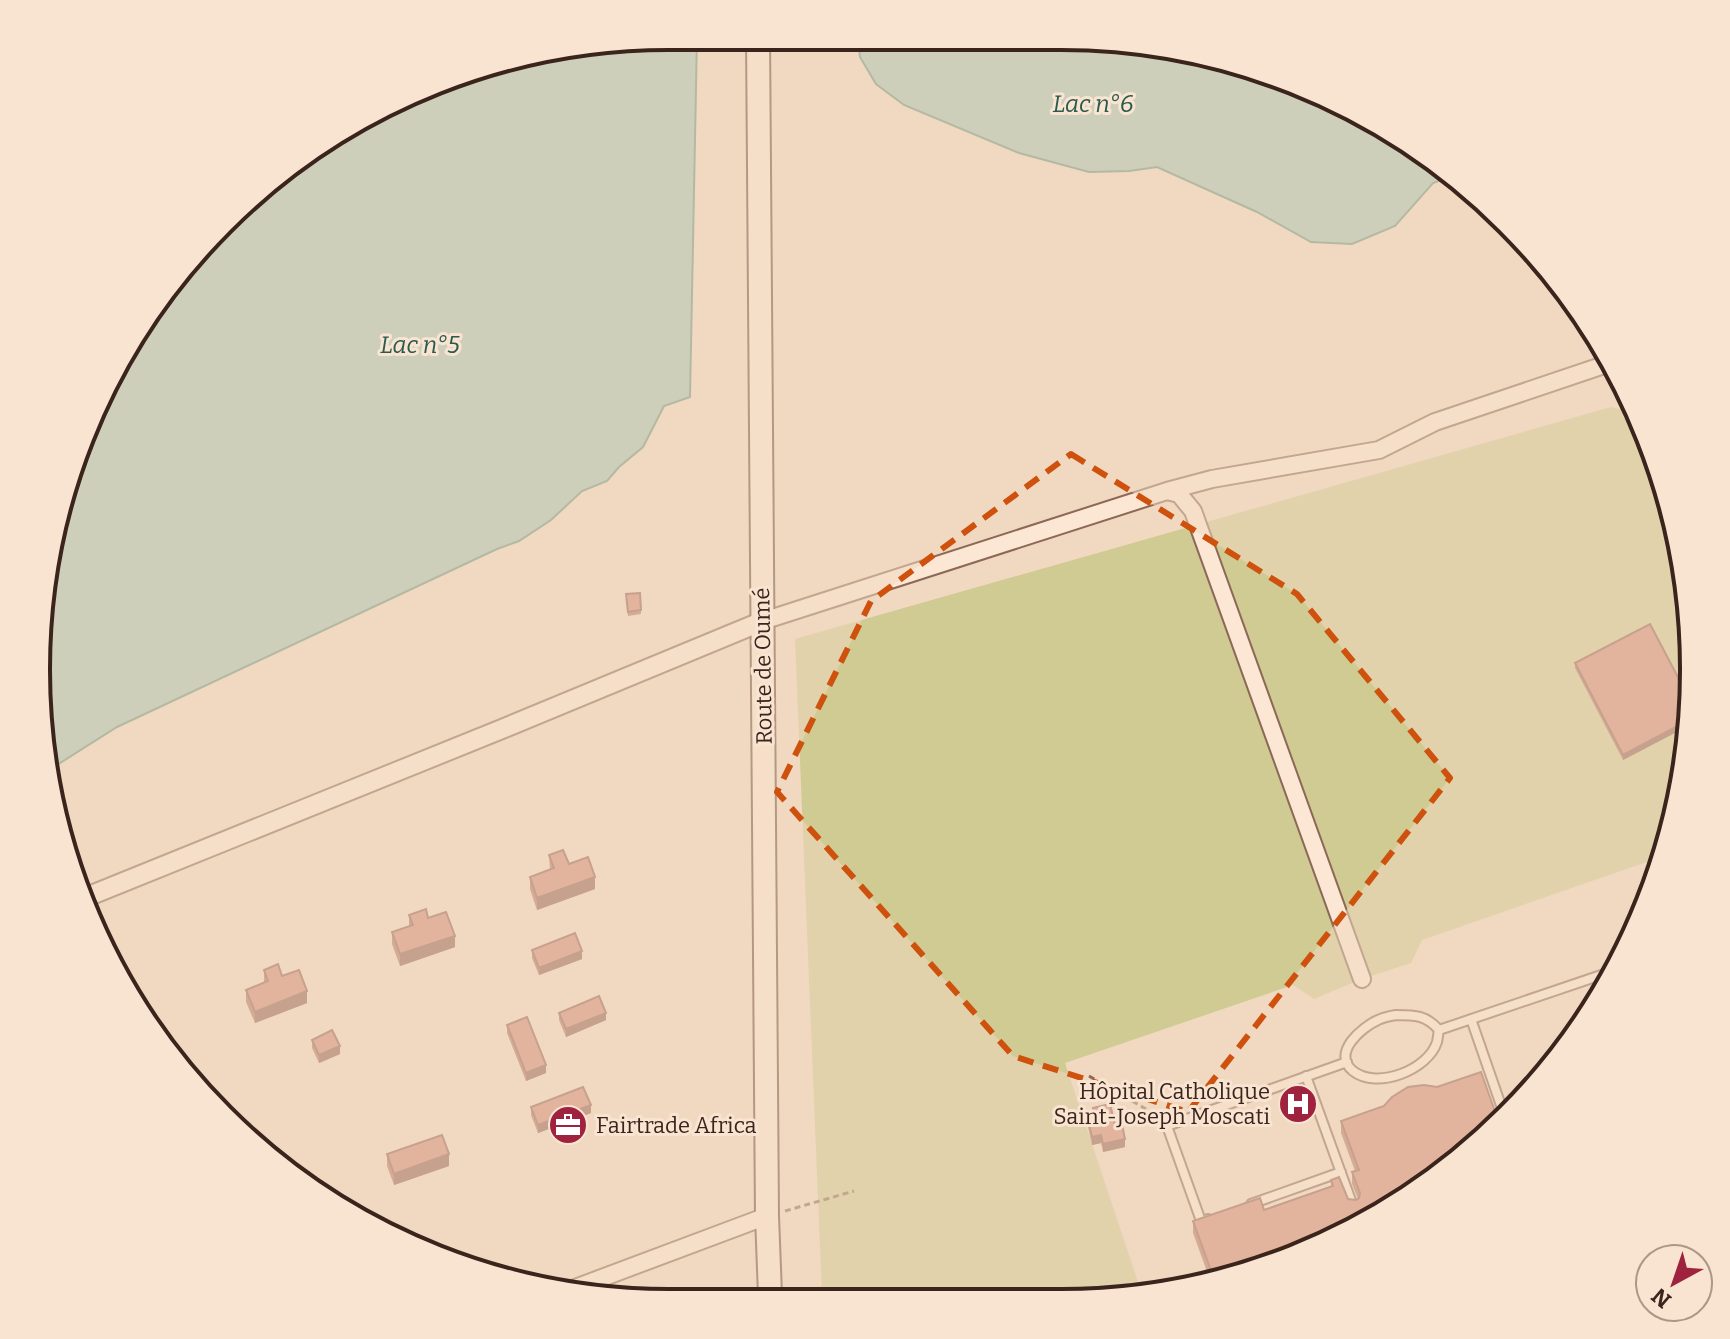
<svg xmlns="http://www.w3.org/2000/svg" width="1730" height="1339" viewBox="0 0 1730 1339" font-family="Bitter,serif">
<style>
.green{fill:#d0ca93}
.water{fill:#a4c3b3;stroke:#6a927f;stroke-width:2}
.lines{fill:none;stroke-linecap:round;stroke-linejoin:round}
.service-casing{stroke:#8c6857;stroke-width:12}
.minor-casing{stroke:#8c6857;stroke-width:20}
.tertiary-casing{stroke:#8c6857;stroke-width:22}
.secondary-casing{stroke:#6e493a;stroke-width:26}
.path{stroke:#8c6857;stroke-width:3;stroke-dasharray:6 4;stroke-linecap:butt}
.service{stroke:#fbe7d4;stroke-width:8}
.minor{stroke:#fbe7d4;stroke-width:16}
.tertiary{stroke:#fbe7d4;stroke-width:18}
.secondary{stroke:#fbe7d4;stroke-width:22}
.wall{fill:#b57463}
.shaded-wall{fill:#935e50}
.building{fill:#d28773;stroke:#935e50;stroke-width:2}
.marked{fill:none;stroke:#ce510e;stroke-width:6;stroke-dasharray:16 10;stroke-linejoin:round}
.labels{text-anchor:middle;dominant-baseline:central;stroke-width:6;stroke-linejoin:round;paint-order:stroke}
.street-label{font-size:22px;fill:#3a241c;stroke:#f8e4d1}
.poi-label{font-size:22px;fill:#3a241c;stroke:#f8e4d1;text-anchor:end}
.water-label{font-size:24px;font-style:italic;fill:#2a5b4e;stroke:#f8e4d1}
.rim{fill:none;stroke:#3a241c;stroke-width:4}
</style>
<rect width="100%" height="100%" fill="#f1d8c0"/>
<path class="green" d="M1611,407L1636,413L1660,465L1689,586L1693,710L1673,833L1664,856L1422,940L1411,963L1362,979L1314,999L1293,985L1065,1063L1142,1294L1102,1302L822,1296L795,639Z"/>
<path class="water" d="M669,36H697L690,397L664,406L643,447L619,467L607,481L582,491L551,520L519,541L497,549L117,727L49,770L36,670L57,506L121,353L221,222L352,121L505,58Z
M858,37H1101L1264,69L1446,167L1455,175L1433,183L1395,226L1352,244L1311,242L1257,212L1157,167L1129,171L1089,172L1019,153L904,105L876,84L860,57Z"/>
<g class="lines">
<g class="service-casing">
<path id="service" d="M1396,1015C1415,1015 1426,1015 1439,1030C1438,1034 1438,1038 1437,1042C1428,1070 1377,1090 1353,1071C1331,1053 1362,1027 1378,1020C1384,1017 1390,1016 1396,1015Z
M1471,1019L1505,1117
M1439,1030L1616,970
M1306,1076L1353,1206
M1251,1204L1341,1172
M1208,1219L1201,1221L1167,1126L1347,1062"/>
</g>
<g class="minor-casing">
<path id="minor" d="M1167,491L1212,479L1379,450L1435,422L1613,362
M763,621L1167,491L1179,494L1193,511L1362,979
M567,1291L767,1216"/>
</g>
<g class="tertiary-casing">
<path id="tertiary" d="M84,898L502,729L763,621"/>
</g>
<g class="secondary-casing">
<path id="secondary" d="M758,36L767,1216L770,1295"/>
</g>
<path class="path" d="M1089,1076L1158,1116
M785,1211L854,1191"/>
<use href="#service" class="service"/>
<use href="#minor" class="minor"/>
<use href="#tertiary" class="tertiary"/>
<use href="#secondary" class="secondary"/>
</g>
<path class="wall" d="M640,593L641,614L628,616L626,594Z
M1575,663L1693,710L1690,725L1623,760L1575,668Z
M549,855L569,864L595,889L537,910L530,889V877L550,870Z
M409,915L428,918L455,947L400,966L392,944V932L409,926Z
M532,950L582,959L539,975L532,958Z
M264,970L282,976L307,1003L255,1023L246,1002V990L264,983Z
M559,1013L606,1020L566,1037L559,1020Z
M507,1025L546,1073L526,1081L507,1033Z
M312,1040L340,1054L319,1063L312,1048Z
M531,1107L591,1113L538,1133L531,1115Z
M1093,1108L1115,1125L1125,1147L1103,1152L1101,1143L1092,1145L1088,1127V1119L1094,1118Z
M1498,1120L1264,1270L1210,1280L1193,1233V1221L1264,1210L1331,1186V1180L1348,1199L1356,1200L1358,1199L1352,1184V1172L1355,1171L1341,1133V1121Z
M387,1154L449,1166L394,1185L387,1166Z"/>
<path class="shaded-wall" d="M1691,719L1690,725L1623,760V755Z
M595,877V889L537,910V898Z
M455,936V947L400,966V954Z
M582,951V959L539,975V968Z
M307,991V1003L255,1023V1012Z
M606,1013V1020L566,1037V1029Z
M171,1046V1056L165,1048Z
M340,1046V1054L319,1063V1055Z
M546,1065V1073L526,1081V1073Z
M591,1105V1113L538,1133V1125Z
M1101,1135V1143L1092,1145V1137Z
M1125,1139V1147L1103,1152V1144Z
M449,1154V1166L394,1185V1174Z"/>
<path class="building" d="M640,593L641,610L628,612L626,594Z
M1650,624L1692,704L1691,719L1623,755L1575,663Z
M563,850L569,864L588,857L595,877L537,898L530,877L554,868L549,855Z
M426,909L428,918L446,912L455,936L400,954L392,932L413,925L409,915Z
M575,933L582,951L539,968L532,950Z
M278,964L282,976L299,970L307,991L255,1012L246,990L268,981L264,970Z
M599,996L606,1013L566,1029L559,1013Z
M527,1017L546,1065L526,1073L507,1025Z
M163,1025L171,1046L165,1048L152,1029Z
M332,1030L340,1046L319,1055L312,1040Z
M1481,1072L1498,1120L1504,1118L1479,1145L1378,1218L1264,1270L1214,1279L1193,1221L1260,1198L1264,1210L1333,1186L1331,1180L1339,1177L1348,1199L1356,1200L1359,1198L1360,1193L1352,1172L1359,1170L1341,1121L1384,1106L1392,1097L1408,1087L1424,1085L1437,1087Z
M583,1087L591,1105L538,1125L531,1107Z
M1110,1104L1115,1125L1122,1124L1125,1139L1103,1144L1101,1135L1092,1137L1088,1119L1095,1117L1093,1108Z
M442,1135L449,1154L394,1174L387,1154Z
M303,1177L307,1187L298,1179Z"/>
<path d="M0 0H1730V1339H0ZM1071,454L1297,594L1450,778L1188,1112L1013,1056L777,792L871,601Z" fill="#f1d8c0" fill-opacity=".55" fill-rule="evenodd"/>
<path class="marked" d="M1071,454L1297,594L1450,778L1188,1112L1013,1056L777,792L871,601Z"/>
<defs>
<g id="hospital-disc" transform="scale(2)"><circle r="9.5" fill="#9f223e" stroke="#f8e4d1"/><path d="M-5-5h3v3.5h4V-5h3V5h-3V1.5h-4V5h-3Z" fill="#fff"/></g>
<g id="office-disc" transform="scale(2)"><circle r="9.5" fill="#9f223e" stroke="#f8e4d1"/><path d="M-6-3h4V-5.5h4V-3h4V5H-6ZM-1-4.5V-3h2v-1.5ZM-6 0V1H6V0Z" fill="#fff"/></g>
</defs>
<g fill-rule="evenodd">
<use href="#hospital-disc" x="1298" y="1104"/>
<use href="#office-disc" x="568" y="1125"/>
</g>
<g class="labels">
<g class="street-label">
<text transform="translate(763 666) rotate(-91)">Route de Oumé</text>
</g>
<g class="poi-label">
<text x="1270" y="1091">Hôpital Catholique<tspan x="1270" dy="25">Saint-Joseph Moscati</tspan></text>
<text x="596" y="1125" text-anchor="start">Fairtrade Africa</text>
</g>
<g class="water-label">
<text x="1093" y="104">Lac n°6</text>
<text x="420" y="345">Lac n°5</text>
</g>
</g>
<path d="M0 0H1730V1339H0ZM669 50H1061A619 619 0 0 1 1680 669V670A619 619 0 0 1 1061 1289H669A619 619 0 0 1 50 670V669A619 619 0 0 1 669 50Z" fill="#f8e4d1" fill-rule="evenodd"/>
<path class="rim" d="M669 50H1061A619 619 0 0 1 1680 669V670A619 619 0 0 1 1061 1289H669A619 619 0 0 1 50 670V669A619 619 0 0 1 669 50Z"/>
<g transform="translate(1674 1283) rotate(220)"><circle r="38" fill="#f8e4d1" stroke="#ac9789" stroke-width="2"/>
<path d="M0-6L14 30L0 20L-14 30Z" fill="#9f223e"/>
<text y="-12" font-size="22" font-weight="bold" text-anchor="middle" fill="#3a241c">N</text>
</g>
</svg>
